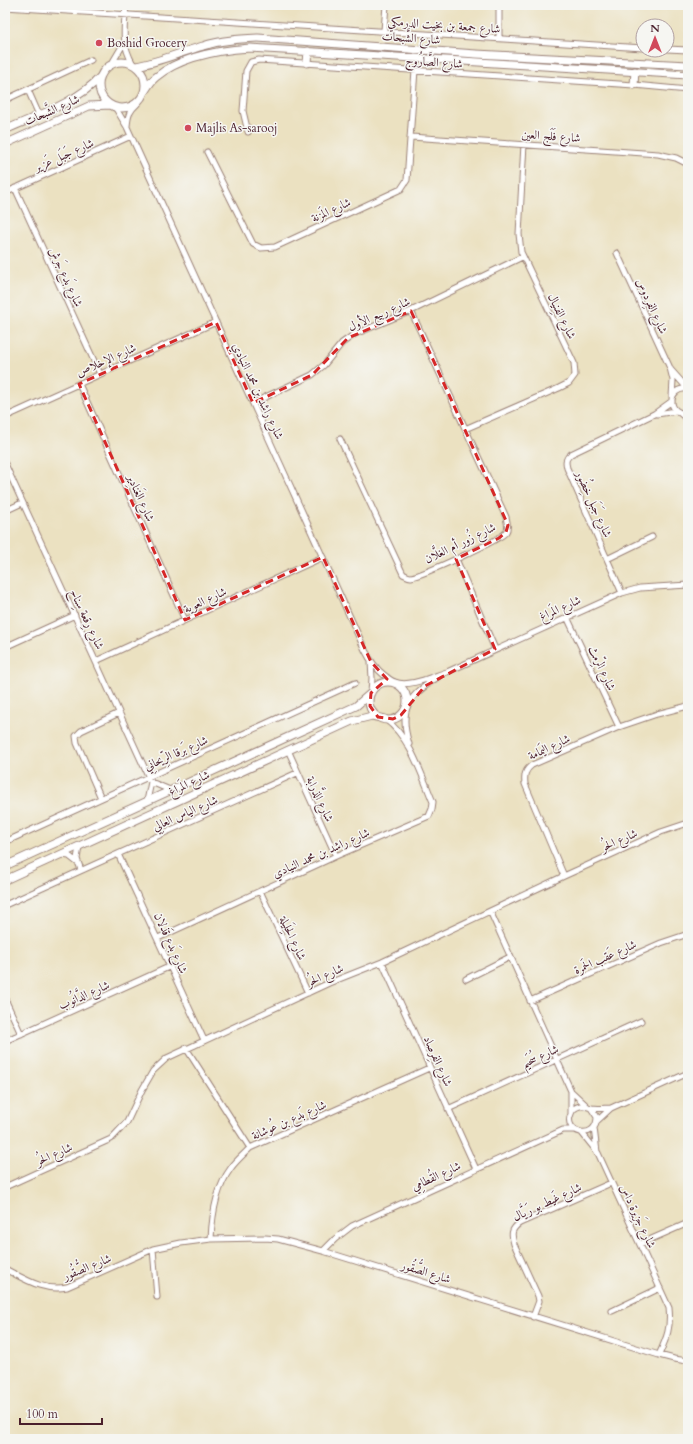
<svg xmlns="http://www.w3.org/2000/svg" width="693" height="1444" viewBox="0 0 693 1444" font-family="Cardo,Amiri,serif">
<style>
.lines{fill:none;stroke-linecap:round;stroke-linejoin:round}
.street-casing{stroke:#9a8076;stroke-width:7}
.secondary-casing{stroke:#9a8076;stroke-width:9}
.street{stroke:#fff;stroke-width:5}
.secondary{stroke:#fff;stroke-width:7}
.marked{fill:none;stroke:#d62828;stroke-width:3;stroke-dasharray:8 5;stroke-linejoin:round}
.poi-dot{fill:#d1495b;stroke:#f6f6f2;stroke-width:1.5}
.labels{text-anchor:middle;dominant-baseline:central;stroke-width:3;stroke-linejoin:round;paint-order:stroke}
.street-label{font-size:12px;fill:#4a1f2b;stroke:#f6f6f2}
.poi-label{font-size:12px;fill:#4a1f2b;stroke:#f6f6f2;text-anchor:start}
</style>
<rect width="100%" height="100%" fill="#f6f6f2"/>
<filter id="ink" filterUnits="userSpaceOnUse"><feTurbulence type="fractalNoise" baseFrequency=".025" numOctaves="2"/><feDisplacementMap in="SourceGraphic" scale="8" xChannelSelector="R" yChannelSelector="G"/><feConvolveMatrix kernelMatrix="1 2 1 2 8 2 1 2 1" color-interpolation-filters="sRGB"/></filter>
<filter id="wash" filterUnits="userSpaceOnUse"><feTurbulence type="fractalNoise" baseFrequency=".012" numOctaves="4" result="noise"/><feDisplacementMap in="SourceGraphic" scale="16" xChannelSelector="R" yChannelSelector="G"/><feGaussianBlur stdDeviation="0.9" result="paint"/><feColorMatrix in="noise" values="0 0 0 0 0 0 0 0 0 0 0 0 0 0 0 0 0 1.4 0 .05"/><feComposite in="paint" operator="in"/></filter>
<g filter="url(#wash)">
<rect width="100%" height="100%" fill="#ebe1c1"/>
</g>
<g filter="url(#ink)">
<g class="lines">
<g class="street-casing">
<path id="street" d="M126,5C124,27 121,44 133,64
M5,7L643,48
M384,31L386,5
M499,38V5
M667,49L688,50
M111,65L124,43
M28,90L39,115
M5,100L91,60
M115,107L127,127L365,650C370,660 375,668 384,675C387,677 391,681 395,682C409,688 433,676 447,672L622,593L640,588L688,585
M127,126C128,116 129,111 137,104
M248,132L243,111L246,71L251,62L259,60L634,85L688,90
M411,137L658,154L676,158L688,164
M207,152L253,244L261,248L275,247L401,189L407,180L415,70
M15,188L100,374
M5,193L131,136
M617,253L670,368L673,380L672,397
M671,370L688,389
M79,384L185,620
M688,389C667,386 666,416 688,413
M253,403L312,375L324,365L342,343L355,334L411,311L522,257
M680,413L688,420
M657,414L676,411
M5,417L216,322
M465,429L559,388L569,383L575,375L574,363L521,252L519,234L524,144
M340,439L403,574C405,575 408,577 411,577C423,575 501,540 506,532C509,528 507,522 506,517L411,311
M5,464L151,782L147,801
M5,511L22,503
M456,559L495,649
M607,559L652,537
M622,593L567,468C565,461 566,458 571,454L654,414L672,401
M567,617L619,727
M5,647L75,615
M96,661L323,557
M371,693L372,678L371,662
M409,744C398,708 409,696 438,677
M288,750L336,856
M151,782L170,790
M101,798L77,743L76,736L81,731L119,713
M5,842L355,683
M79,847L77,859L81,870
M118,854L204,1040
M62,855L69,856L78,863
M564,876L525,784C524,775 525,770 532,765L619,727L657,714L688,706
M260,891L308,993
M5,905L297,773
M490,911L571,1091L587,1106
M158,938L336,856L429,816L432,809L433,802C421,774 411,738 385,719
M382,962L476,1169
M466,979L510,957
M5,999L21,1034
M530,1001L661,943L688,934
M5,1041L171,966
M186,1048L250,1148
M571,1091V1113
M591,1108L597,1117C597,1142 562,1133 571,1114C572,1110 576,1107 580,1106C585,1105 587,1107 592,1108C598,1109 605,1108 611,1108
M448,1109L641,1021
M597,1121L611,1108L688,1073
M594,1128L597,1152
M582,1133L598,1153L669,1308C671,1328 667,1337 659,1355
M5,1187L111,1139L127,1122L142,1090L153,1071L167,1058L329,983L382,962L564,876L661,832L688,823
M211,1239C212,1215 216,1188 231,1168C236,1161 244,1154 250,1148L429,1068
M640,1244L688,1223
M153,1249L157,1297
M323,1251L335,1239L352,1226L563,1130H575
M5,1269C25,1279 44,1292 67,1287L153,1249L181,1243L211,1239L265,1238L278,1239L323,1251L659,1355L674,1359L688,1361
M612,1311L660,1288
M533,1317L539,1301L538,1296L514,1244C511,1234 511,1229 520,1223L611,1183"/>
</g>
<g class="secondary-casing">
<path id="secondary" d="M99 85a23 23 0 1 1 46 0a23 23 0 1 1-46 0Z
M307,63L308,51
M136,66C159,62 181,52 203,46C221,40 240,39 258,38L476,54L688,65
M634,85L635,71
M145,91C148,86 151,81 156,77C180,57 220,50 250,48L688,75
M5,130C36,116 78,102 100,77
M5,144L89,106L110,105
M369 701a19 19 0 1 1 38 0a19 19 0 1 1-38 0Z
M5,866L356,706L371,693
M5,880L352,721L372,716L385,719"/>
</g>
<use href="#street" class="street"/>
<use href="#secondary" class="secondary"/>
</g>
</g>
<path class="marked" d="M411,311L508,525L506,532L499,538L456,559L495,649L425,686L401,715L393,719L378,717L370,706L371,693L387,679L371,662L323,557L185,620L79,384L216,322L253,403L312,375L348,338Z"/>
<g class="poi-dot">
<circle cx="99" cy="43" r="4"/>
<circle cx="188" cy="128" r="4"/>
</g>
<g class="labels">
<g class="street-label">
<text transform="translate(444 25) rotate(4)">شارع جمعة بن بخيت الدرمكي</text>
<text transform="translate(411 38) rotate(4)">شارع الشَّبحات</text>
<text transform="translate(434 62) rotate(4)">شارع الصَّارُوج</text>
<text transform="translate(52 110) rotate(-24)">شارع الشَّبحات</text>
<text transform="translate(551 136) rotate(4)">شارع فَلَج العين</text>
<text transform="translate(64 155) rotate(-24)">شارع جَبَل عَزير</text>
<text transform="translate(331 210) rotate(-25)">شارع المَزنة</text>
<text transform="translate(66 277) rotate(65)">شارع بَدع جَرش</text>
<text transform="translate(652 306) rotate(66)">شارع الفِردوس</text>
<text transform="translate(379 314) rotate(-24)">شارع ربيع الأول</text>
<text transform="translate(562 316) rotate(64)">شارع الفِنيال</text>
<text transform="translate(106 360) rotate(-24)">شارع الإخلاص</text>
<text transform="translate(258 391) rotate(65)">شارع راشد بن محمد النيادي</text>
<text transform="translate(141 498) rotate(66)">شارع الغَنادِير</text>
<text transform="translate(594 504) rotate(66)">شارع جَبَل خِضُور</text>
<text transform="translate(460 543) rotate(-26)">شارع زُور أم الغلَّان</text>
<text transform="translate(205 600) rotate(-25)">شارع العوية</text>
<text transform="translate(560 608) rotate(-24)">شارع المَراغ</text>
<text transform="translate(87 619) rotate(65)">شارع رِقعة سِناح</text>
<text transform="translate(602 668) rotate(65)">شارع الرِّمث</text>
<text transform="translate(549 747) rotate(-25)">شارع اليَمامة</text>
<text transform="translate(176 753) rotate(-24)">شارع بَرقا الرِّيحانِي</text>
<text transform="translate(189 783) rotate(-25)">شارع المَراغ</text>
<text transform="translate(320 799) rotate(65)">شارع الذَّرابة</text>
<text transform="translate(185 813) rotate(-24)">شارع الياس العالِي</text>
<text transform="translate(619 840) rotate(-24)">شارع الحُر</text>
<text transform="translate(321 853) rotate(-24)">شارع راشد بن محمد النيادي</text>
<text transform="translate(293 938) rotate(65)">شارع الحِلَيلة</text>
<text transform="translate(171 943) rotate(66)">شارع بَدع قَذلان</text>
<text transform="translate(605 957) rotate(-24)">شارع عَقب الحَمرة</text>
<text transform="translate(325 975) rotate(-24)">شارع الحُر</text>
<text transform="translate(84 995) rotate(-24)">شارع الدَّانُوب</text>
<text transform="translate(540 1056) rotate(-24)">شارع سُحَيم</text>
<text transform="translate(438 1061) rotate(66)">شارع الفِرصاد</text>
<text transform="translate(289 1120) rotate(-24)">شارع بَدع بن عُوشانة</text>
<text transform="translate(54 1154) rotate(-24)">شارع الحُر</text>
<text transform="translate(436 1176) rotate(-25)">شارع القُطامِي</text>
<text transform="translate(547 1202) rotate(-25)">شارع غَيط بو رَيَّال</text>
<text transform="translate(638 1216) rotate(65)">شارع جَزِيرة داس</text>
<text transform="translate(87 1267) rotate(-22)">شارع الصُّقُور</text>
<text transform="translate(426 1272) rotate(17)">شارع الصُّقُور</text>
</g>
<g class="poi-label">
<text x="107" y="43">Boshid Grocery</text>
<text x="196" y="128">Majlis As-sarooj</text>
</g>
</g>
<rect width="693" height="1444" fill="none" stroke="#f6f6f2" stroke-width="20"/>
<g transform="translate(655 38)"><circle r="19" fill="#f6f6f2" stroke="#b1a0a2"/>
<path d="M0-3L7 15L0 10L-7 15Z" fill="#d1495b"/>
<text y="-6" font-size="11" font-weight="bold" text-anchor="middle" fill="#4a1f2b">N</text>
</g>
<path d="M20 1418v6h82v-6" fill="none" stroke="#4a1f2b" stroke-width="2"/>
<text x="26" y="1418" font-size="12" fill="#4a1f2b" stroke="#f6f6f2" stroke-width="3" paint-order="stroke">100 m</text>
</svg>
